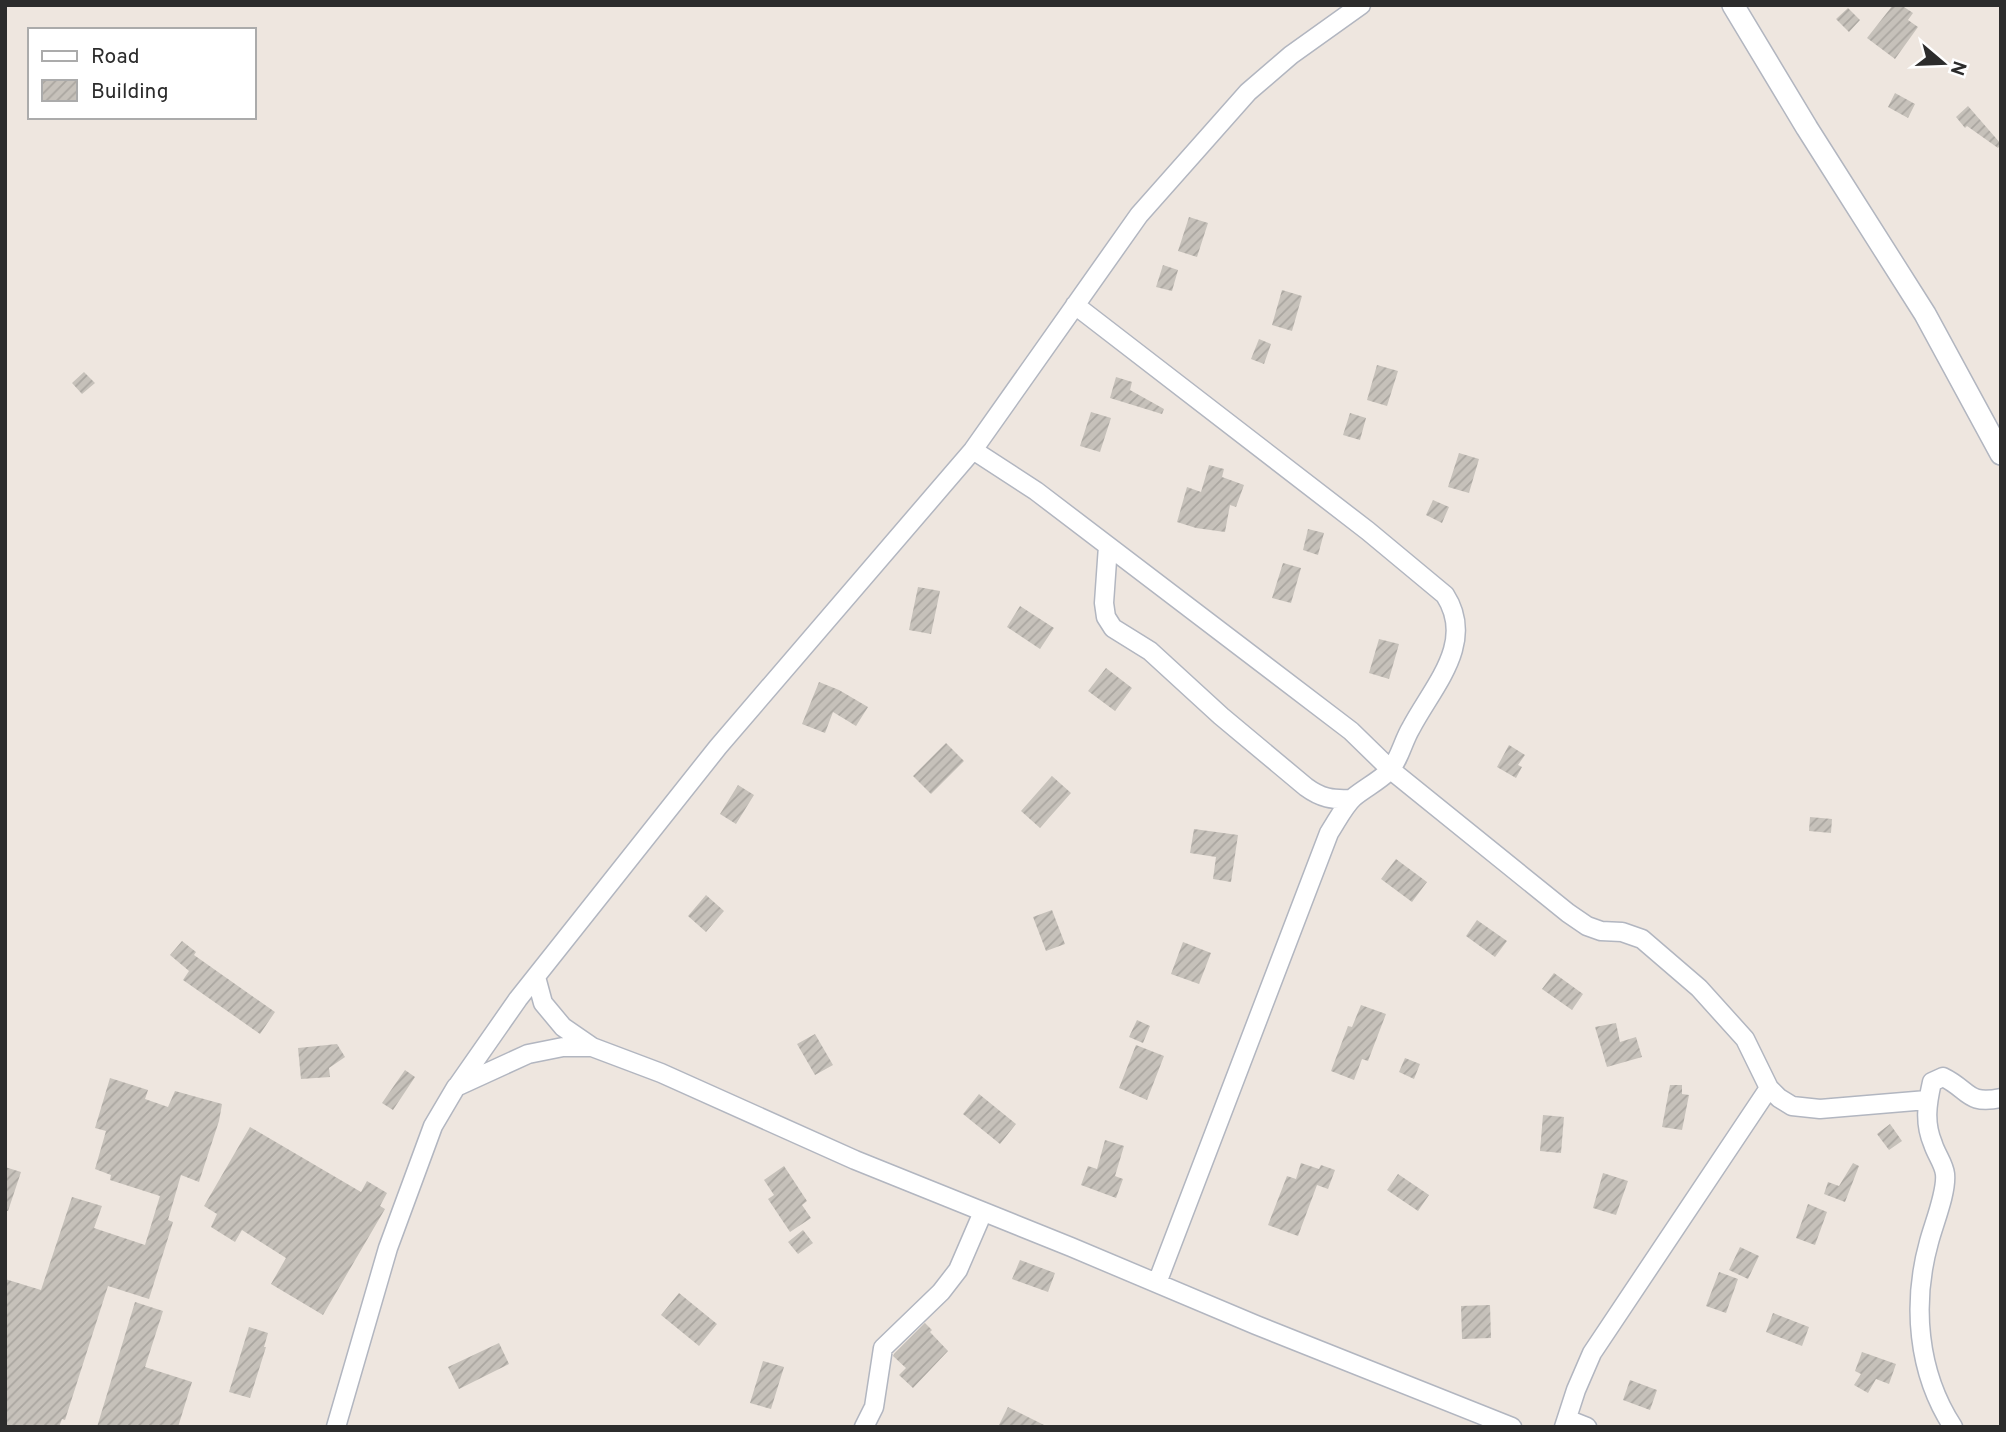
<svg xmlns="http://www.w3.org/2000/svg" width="2006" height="1432" viewBox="0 0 2006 1432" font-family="Overpass,sans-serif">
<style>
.building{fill:url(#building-hatch)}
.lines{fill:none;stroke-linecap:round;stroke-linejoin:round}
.minor-casing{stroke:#b2b6c0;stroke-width:21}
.tertiary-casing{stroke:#b2b6c0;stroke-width:24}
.minor{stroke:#fff;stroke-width:18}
.tertiary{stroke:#fff;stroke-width:21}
</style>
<defs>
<pattern id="building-hatch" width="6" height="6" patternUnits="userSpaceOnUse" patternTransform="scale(1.75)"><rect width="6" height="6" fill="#c6c1ba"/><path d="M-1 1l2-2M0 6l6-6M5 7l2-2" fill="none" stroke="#aaa6a0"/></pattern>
</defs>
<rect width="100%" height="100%" fill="#eee6df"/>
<path class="building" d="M1893,5H1901L1913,13L1908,20L1918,27L1895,59L1867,38Z
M1848,8L1860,20L1849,32L1836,19Z
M1895,93L1915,104L1908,118L1888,107Z
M1968,106L2001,144L1998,148L1967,126L1965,128L1956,117Z
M1189,217L1208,223L1197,257L1178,251Z
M1163,265L1178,270L1172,291L1156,287Z
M1282,290L1302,296L1292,331L1272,325Z
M1259,339L1271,344L1264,364L1251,359Z
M1377,365L1398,371L1387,406L1367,400Z
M84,372L95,383L82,394L72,383Z
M1116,377L1132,382L1130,390L1164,409L1162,414L1110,398Z
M1091,412L1111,418L1100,452L1080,446Z
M1350,413L1366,418L1360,440L1343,435Z
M1459,453L1479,459L1469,493L1448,487Z
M1209,465L1224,469L1222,477L1244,485L1236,507L1230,505L1225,532L1196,528L1177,522L1187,487L1201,492Z
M1433,500L1449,507L1442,523L1426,515Z
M1308,529L1324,533L1318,555L1303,550Z
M1283,563L1301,568L1291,603L1272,598Z
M918,587L940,591L931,634L909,630Z
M1020,606L1054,628L1040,649L1007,627Z
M1379,639L1399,644L1389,679L1369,673Z
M1106,668L1132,688L1115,711L1088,691Z
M819,682L839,690L868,707L856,726L833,712L825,733L802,724Z
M946,743L964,761L931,794L913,776Z
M1509,745L1525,755L1518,765L1522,767L1516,778L1497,767Z
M1052,776L1071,793L1040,828L1021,811Z
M738,785L754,795L736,824L720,814Z
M1810,817L1832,819L1831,833L1809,831Z
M1194,829L1238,835L1231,882L1213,879L1216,857L1190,853Z
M1396,859L1427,882L1412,902L1381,879Z
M706,895L724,911L706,932L688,916Z
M1052,910L1065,944L1046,951L1033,917Z
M1477,920L1507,941L1495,957L1466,936Z
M182,941L196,952L194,955L275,1012L260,1034L183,980L189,971L170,955Z
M1183,942L1211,953L1199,984L1171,974Z
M1554,973L1583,994L1572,1010L1542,989Z
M1361,1005L1386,1014L1368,1061L1362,1059L1354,1080L1331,1071L1348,1026L1352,1027Z
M1137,1020L1150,1026L1143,1043L1129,1037Z
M1616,1023L1620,1042L1636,1037L1642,1057L1607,1067L1595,1027Z
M815,1034L833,1065L815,1075L797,1044Z
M337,1044L345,1057L329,1068L330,1077L301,1079L298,1048Z
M1136,1045L1164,1056L1147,1100L1119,1088Z
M1405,1058L1420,1064L1414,1079L1399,1072Z
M405,1070L415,1077L393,1110L382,1103Z
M110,1078L148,1090L145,1099L168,1107L175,1091L222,1104L219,1121L199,1182L181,1175L168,1220L173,1222L149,1299L108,1286L65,1420L62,1419L59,1427H5V1279L41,1290L72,1197L102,1206L94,1228L145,1245L160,1196L110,1180L111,1175L95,1169L106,1131L95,1128Z
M1670,1085H1682V1094L1689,1095L1682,1130L1662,1127Z
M979,1094L1016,1124L1000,1144L963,1114Z
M1543,1115L1564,1117L1561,1153L1540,1151Z
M1890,1124L1902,1141L1889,1150L1877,1134Z
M250,1127L361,1192L367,1181L387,1193L380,1206L385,1209L323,1315L271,1284L286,1258L242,1230L235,1242L211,1227L217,1214L204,1206Z
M1105,1140L1124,1146L1115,1176L1123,1179L1116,1198L1081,1185L1088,1166L1097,1169Z
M1301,1163L1319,1169L1321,1165L1335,1170L1328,1189L1317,1185L1298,1236L1268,1225L1287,1176L1296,1179Z
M1853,1163L1859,1166L1845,1202L1824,1194L1828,1182L1839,1186Z
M784,1166L807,1201L802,1205L811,1218L790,1232L768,1199L774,1195L764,1180Z
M5,1167L21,1172L8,1211H5Z
M1603,1173L1628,1181L1616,1215L1593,1208Z
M1398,1174L1429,1195L1418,1211L1387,1190Z
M1808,1204L1827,1212L1815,1245L1796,1238Z
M803,1230L813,1243L798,1254L788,1242Z
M1740,1247L1759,1256L1748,1279L1729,1270Z
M1020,1260L1055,1273L1048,1292L1012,1279Z
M1719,1272L1738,1279L1726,1313L1706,1306Z
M679,1293L717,1324L699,1346L661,1315Z
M135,1302L163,1311L145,1367L192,1382L178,1427H97Z
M1490,1305L1491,1338L1462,1339L1461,1306Z
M1773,1313L1809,1327L1802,1346L1766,1332Z
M925,1323L932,1330L930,1332L948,1351L913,1388L899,1375L906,1368L893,1356L894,1354Z
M249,1327L268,1333L264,1347H266L250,1398L229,1392Z
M499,1343L509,1364L459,1389L448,1367Z
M1862,1352L1896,1364L1889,1384L1876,1379L1868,1393L1854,1385L1861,1374L1855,1371Z
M763,1361L784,1367L771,1409L750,1403Z
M1630,1380L1657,1390L1650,1410L1623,1400Z
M1008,1407L1048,1427H998Z"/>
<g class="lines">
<g class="minor-casing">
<path id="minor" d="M1075,305L1368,531L1445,595C1476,643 1433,686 1411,728C1403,741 1399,761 1389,771C1379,781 1365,788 1354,797C1344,806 1337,821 1329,833L1157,1283
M973,450L1036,491L1351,731L1391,770L1568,913L1587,926L1601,931L1622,932L1642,939L1699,988L1745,1039L1769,1088L1779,1098L1792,1106L1820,1109L1927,1100
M1108,546L1104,603L1106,617L1113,628L1150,651L1221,716L1306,787C1321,798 1332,800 1351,799
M536,977L543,1003L563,1027L592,1047
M458,1085L518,999L718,747L973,450L1139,215L1248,92L1291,55L1361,5
M1567,1419L1587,1427
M336,1427L388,1248L433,1126L456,1087L528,1054L563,1047H592L661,1073L855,1160L1071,1247L1256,1325L1512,1427
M864,1427L874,1407L883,1348L941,1292L958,1270L983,1212
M1564,1427L1576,1390L1592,1353L1769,1088
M1953,1427C1917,1372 1912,1303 1929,1242C1934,1223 1947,1192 1945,1174C1944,1164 1936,1154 1933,1144C1924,1123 1927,1104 1932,1082L1943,1077C1970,1090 1966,1105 2001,1098"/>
</g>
<g class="tertiary-casing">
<path id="tertiary" d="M1733,5L1807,128L1925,314L2001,454"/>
</g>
<use href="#minor" class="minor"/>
<use href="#tertiary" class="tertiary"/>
</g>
<rect width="2006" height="1432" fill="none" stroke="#2c2c2c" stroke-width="14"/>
<rect x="28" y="28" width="228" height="91" fill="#ffffff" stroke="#ababab" stroke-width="2"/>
<rect x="42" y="51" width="35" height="10" fill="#ffffff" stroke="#ababab" stroke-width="2"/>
<text x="91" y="63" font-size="21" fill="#2c2c2c">Road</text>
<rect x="42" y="80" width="35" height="21" fill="url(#building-hatch)" stroke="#ababab" stroke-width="2"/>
<text x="91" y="98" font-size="21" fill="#2c2c2c">Building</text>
<g transform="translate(1943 63) rotate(109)" stroke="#ffffff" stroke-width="5" paint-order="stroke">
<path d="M0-5L12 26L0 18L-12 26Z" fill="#2c2c2c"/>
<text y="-10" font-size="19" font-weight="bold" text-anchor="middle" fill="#2c2c2c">N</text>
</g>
</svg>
